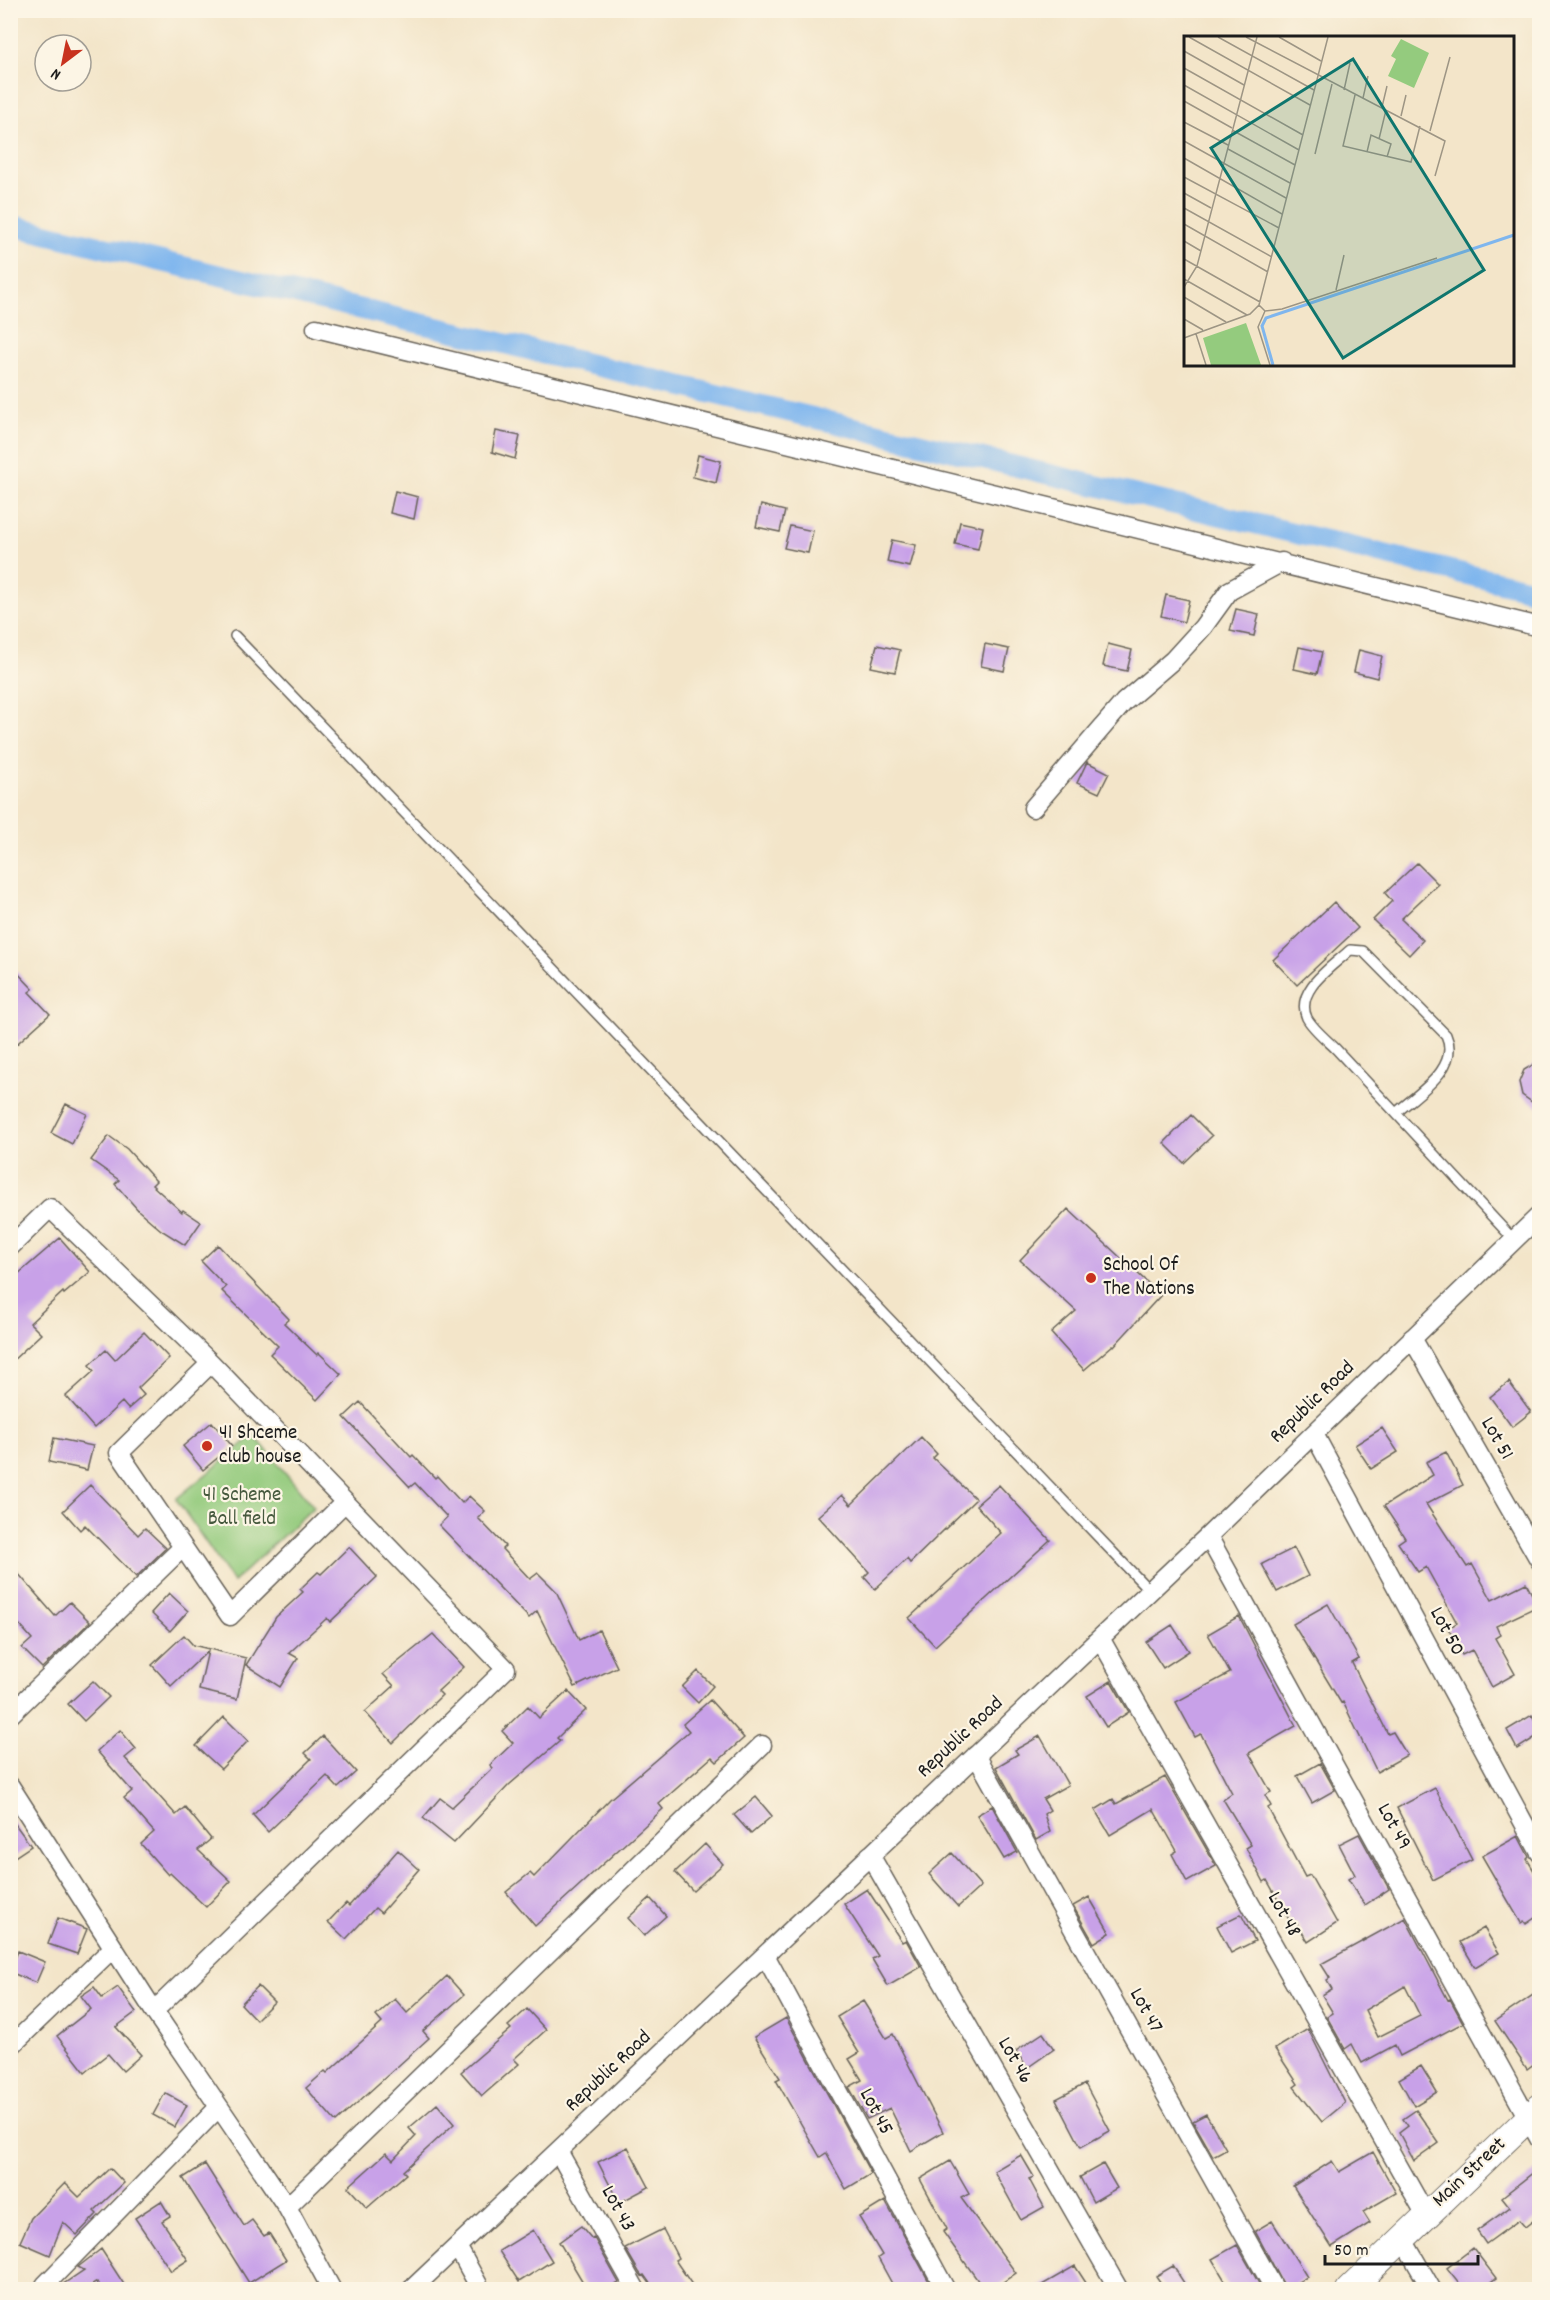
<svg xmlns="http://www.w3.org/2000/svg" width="1550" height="2300" viewBox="0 0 1550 2300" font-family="Dekko,sans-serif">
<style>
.green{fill:#94cb7e;stroke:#58744d;stroke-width:1.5}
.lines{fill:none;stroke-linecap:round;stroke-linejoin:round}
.canal{stroke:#7fb6ee;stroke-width:21}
.building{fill:#c8a1e8;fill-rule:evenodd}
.lane-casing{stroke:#676259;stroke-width:12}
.street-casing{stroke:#676259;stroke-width:21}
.secondary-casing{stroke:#676259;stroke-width:28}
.lane{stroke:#fff;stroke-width:9}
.street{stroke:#fff;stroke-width:18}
.secondary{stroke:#fff;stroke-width:26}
.poi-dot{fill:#c8321e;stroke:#fcf5e5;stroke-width:2}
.labels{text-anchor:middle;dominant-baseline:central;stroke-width:4.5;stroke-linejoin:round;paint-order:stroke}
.poi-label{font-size:21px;fill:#1c1c1c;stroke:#fcf5e5;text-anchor:start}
.street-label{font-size:21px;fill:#1c1c1c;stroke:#fcf5e5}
.park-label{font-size:21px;fill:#46593e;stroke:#fcf5e5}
.inset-river{fill:none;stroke:#7fb6ee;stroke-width:3}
.inset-road{fill:none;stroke:#9d9584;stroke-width:1.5}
.view{fill:#0f766e;fill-opacity:0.15;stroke:#0f766e;stroke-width:3}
.inset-edge{fill:none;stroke:#1c1c1c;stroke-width:3}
</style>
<rect width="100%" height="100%" fill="#fcf5e5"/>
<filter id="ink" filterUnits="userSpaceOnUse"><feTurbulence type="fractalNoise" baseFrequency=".0167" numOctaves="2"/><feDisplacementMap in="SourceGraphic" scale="12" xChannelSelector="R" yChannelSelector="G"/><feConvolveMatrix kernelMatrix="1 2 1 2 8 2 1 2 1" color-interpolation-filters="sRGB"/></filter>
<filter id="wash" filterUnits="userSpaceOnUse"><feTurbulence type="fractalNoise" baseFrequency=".008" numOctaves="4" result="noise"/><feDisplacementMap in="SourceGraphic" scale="24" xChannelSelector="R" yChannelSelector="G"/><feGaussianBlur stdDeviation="1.35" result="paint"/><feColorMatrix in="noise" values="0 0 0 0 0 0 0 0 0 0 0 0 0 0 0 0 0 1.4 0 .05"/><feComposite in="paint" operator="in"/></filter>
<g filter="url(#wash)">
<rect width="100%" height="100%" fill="#f3e5c9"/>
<path class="green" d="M254,1435L314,1507L233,1582L176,1499Z"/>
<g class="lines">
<path class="canal" d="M10,225L1540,592"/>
</g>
<g id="blocks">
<path class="building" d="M496,431L520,436L515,459L492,452Z
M698,455L721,461L716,483L693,477Z
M395,491L418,497L414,519L390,513Z
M761,505L785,511L780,532L756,527Z
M960,522L983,527L978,549L955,544Z
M790,526L813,531L808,553L784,548Z
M892,540L916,545L910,567L887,562Z
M1166,595L1189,600L1184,622L1161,616Z
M1236,609L1259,614L1254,636L1230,631Z
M985,644L1009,649L1004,671L981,666Z
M1108,644L1132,650L1127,671L1103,666Z
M877,645L900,650L895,672L871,667Z
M1299,647L1322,652L1317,674L1294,669Z
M1359,650L1382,656L1377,678L1354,672Z
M1087,762L1109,773L1099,793L1077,783Z
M1417,863L1438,884L1401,919L1423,940L1409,955L1373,920L1392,901L1385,893Z
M1334,902L1358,928L1297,985L1273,960Z
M10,965L33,989L29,992L50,1014L10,1050Z
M1539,1061V1107L1522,1095L1519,1082L1524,1070Z
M66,1104L87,1114L72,1144L51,1133Z
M1191,1115L1212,1136L1184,1163L1164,1143Z
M109,1136L127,1149L156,1181L152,1185L182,1212L183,1210L201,1222L185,1245L161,1230L139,1211L115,1184L119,1180L91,1160Z
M1068,1209L1161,1295L1114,1346L1113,1345L1084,1370L1051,1333L1076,1311L1020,1260Z
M60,1238L90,1272L64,1294L63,1292L30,1323L41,1334L10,1363V1281Z
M218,1245L289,1319L284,1323L317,1355L319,1353L341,1374L317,1400L270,1354L278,1346L222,1291L226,1287L201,1261Z
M144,1332L169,1358L138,1388L144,1395L128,1409L122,1402L94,1428L66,1396L94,1371L89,1365L106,1350L115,1360Z
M1509,1382L1531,1412L1512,1427L1490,1397Z
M360,1402L411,1457L413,1455L435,1478L437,1476L462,1503L469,1496L485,1511L478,1518L505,1546L502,1549L530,1579L538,1573L556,1591L579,1640L599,1630L617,1667L575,1687L537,1611L529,1618L439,1525L447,1517L415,1483L410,1487L344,1417Z
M212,1422L232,1446L203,1470L183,1446Z
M1382,1428L1398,1452L1371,1469L1355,1445Z
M921,1437L937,1454L933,1458L976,1499L910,1563L907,1559L875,1589L864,1577L869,1572L818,1516L842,1495L851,1505Z
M54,1438L93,1446L87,1470L49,1462Z
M1446,1452L1463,1485L1426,1504L1467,1567L1472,1564L1492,1600L1526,1583L1538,1606L1496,1626L1500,1635L1495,1638L1515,1674L1492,1687L1472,1650L1462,1655L1448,1628L1457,1623L1426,1567L1418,1572L1398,1543L1405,1538L1384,1506L1433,1475L1426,1462Z
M90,1485L138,1535L145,1528L166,1548L136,1577L85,1525L80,1530L63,1511Z
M999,1485L1050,1540L935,1646L909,1618L1001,1533L976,1505Z
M349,1547L377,1577L330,1622L327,1618L289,1653L298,1658L280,1687L246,1665L276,1617L303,1592L300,1589L318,1572L321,1574Z
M1294,1548L1308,1576L1277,1592L1262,1564Z
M10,1564L55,1616L70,1602L90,1622L42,1668L22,1648L32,1639L10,1614Z
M169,1593L188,1611L170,1631L151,1613Z
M1328,1604L1359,1659L1352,1663L1388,1734L1393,1732L1407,1755L1377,1772L1343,1702L1341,1703L1293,1624Z
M1239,1616L1296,1726L1249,1753L1271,1792L1265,1795L1271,1806L1268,1808L1305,1877L1310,1875L1337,1923L1308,1942L1296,1922L1292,1925L1267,1880L1264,1882L1246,1848L1251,1845L1223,1799L1232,1793L1201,1734L1195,1737L1176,1702L1230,1673L1208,1634Z
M1172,1625L1189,1651L1163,1668L1146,1642Z
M433,1634L464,1667L438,1691L442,1695L393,1743L365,1712L394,1686L383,1674Z
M184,1635L193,1645L246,1658L237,1699L199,1690L208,1651L171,1686L152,1665Z
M698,1671L713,1686L698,1703L682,1687Z
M93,1681L109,1697L84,1721L68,1704Z
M1111,1681L1129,1712L1106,1727L1087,1696Z
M568,1691L586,1710L557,1738L560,1741L509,1785L454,1843L423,1818L440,1798L452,1807L493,1768L490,1765L513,1743L502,1731L528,1706L539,1718Z
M710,1700L744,1738L717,1762L712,1757L659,1804L663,1809L535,1926L506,1892L530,1873L534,1877L610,1799L689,1731L683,1724Z
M1532,1715L1539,1728V1735L1517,1749L1507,1730Z
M224,1717L248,1741L221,1769L196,1746Z
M120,1730L136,1749L125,1758L176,1815L185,1807L211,1839L198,1850L231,1881L206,1907L170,1873L168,1875L141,1844L154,1832L124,1798L132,1791L97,1751Z
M323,1736L356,1772L338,1788L327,1776L268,1832L253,1815L311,1759L305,1753Z
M1040,1736L1068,1785L1043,1799L1050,1810L1044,1814L1050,1832L1036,1840L996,1767L1018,1754L1015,1750Z
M1320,1763L1335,1790L1312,1803L1297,1776Z
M1165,1777L1216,1866L1187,1882L1172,1854L1177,1851L1153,1809L1110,1835L1095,1810L1113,1799L1116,1804Z
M1435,1788L1472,1860L1433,1880L1397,1808Z
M756,1797L772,1816L751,1834L734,1815Z
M992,1806L1017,1852L1004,1859L977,1815Z
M10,1817L31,1846L10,1860Z
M1359,1834L1389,1889L1365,1905L1348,1879L1355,1875L1339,1844Z
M1518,1836L1529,1857L1527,1859L1539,1879V1915L1526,1924L1524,1921L1521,1923L1482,1856Z
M705,1844L723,1864L693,1891L675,1872Z
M398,1850L419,1869L381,1913L375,1908L346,1939L328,1922L346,1903L349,1906Z
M952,1853L981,1886L958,1907L929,1874Z
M867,1889L902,1942L906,1940L921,1967L888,1986L872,1959L878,1956L844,1904Z
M1089,1897L1110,1933L1094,1943L1073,1906Z
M650,1898L666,1916L644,1936L628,1918Z
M1241,1914L1255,1941L1231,1953L1217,1926Z
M58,1918L87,1929L77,1954L48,1944Z
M1405,1918L1448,2000L1450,1999L1463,2023L1400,2056L1395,2045L1362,2063L1352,2044L1345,2049L1327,2017L1333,2013L1322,1995L1332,1989L1327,1980L1330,1978L1321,1964ZM1405,1986L1420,2016L1378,2037L1365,2010Z
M1484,1928L1499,1953L1475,1967L1460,1942Z
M18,1951L45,1962L36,1983L10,1972Z
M447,1976L464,1995L423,2031L429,2038L336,2122L306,2088L325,2071L327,2073L382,2023L376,2016L395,1999L407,2013Z
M258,1986L274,2002L256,2020L241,2004Z
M94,1987L102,1998L118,1987L136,2012L116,2027L141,2055L123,2071L108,2054L85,2072L57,2036L91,2009L81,1996Z
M1539,1991V2060L1527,2069L1495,2021Z
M863,2001L886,2038L893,2034L943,2132L911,2151L890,2108L867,2119L849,2087L862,2080L849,2059L859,2053L837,2017Z
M527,2009L546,2030L514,2059L519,2064L482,2096L461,2072L511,2029L508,2026Z
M786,2018L871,2174L846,2189L826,2153L820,2157L776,2080L780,2078L754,2037Z
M1308,2029L1345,2103L1322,2122L1294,2087L1298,2084L1275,2049Z
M1043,2033L1054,2049L1027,2068L1016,2051Z
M1421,2066L1437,2092L1414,2106L1399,2079Z
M1085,2084L1110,2131L1081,2147L1056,2099Z
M165,2093L187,2105L175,2127L153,2115Z
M437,2104L454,2124L403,2171L406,2174L367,2208L348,2187L386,2153L393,2160L416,2136L409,2128Z
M1416,2110L1439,2143L1414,2161L1399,2133L1408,2126L1403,2119Z
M1206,2114L1226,2149L1213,2156L1193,2121Z
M628,2147L649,2187L619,2203L598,2162Z
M1373,2152L1396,2193L1363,2212L1370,2223L1332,2247L1293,2186L1332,2161L1339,2172Z
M1021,2155L1034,2177L1029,2179L1044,2207L1021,2220L994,2171Z
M950,2161L969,2194L961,2198L1016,2273L993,2289H984L943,2232L947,2229L920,2179Z
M205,2164L244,2226L252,2220L264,2236L269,2233L286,2260L249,2283L183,2178Z
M1103,2164L1117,2188L1093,2202L1080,2177Z
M110,2168L124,2183L94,2211L97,2214L77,2235L63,2222L50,2255L20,2242L31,2218L65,2183L79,2197Z
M1539,2168V2216L1525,2227L1519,2220L1486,2244L1477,2231L1510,2207L1502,2197Z
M161,2201L170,2216L162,2221L188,2260L171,2271L135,2218Z
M885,2201L933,2289H895L878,2258L882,2255L859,2217Z
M1272,2221L1307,2277L1286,2289L1255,2231Z
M581,2226L592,2239L594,2238L619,2283L608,2289H587L559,2242Z
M663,2229L678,2258L675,2260L695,2289H654L644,2275L642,2276L639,2272L625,2248Z
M533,2230L552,2261L519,2282L499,2251Z
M1237,2245L1262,2289H1230L1212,2259Z
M1473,2248L1496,2278L1481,2289H1464L1447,2268Z
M101,2249L127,2289H101L97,2282L86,2289H56L84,2270L78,2267Z
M1075,2266L1090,2289H1035Z
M1173,2266L1188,2289H1165L1156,2276Z"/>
</g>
</g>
<g filter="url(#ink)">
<use href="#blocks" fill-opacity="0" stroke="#676259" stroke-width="1.5"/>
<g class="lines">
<g class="lane-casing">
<path id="lane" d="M235,636L1149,1590
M1396,1113C1418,1093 1461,1068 1446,1035L1363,951L1350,950C1333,966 1294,990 1307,1018C1313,1029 1327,1040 1336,1049L1514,1240"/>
</g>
<g class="street-casing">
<path id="street" d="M316,328L1540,627
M1033,808L1124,702L1173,660L1203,627L1229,591L1282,562
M10,1247L50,1208L211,1363L506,1669L154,2011
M1412,1338L1540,1561
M211,1363L119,1453L230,1616L344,1503
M1314,1434L1540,1853
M1208,1536L1540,2140
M1100,1638L1426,2215
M10,1715L182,1548
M976,1755L1275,2290
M10,1786L154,2011L287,2207L332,2290
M870,1855L1119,2290
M765,1955L946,2290
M10,2047L113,1948
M558,2151L636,2290
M287,2207L762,1745
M1402,2238L1432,2290
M458,2248L481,2290
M45,2285L218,2108
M411,2290L1208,1536L1540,1215"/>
</g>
<g class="secondary-casing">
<path id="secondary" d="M1349,2290L1540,2107"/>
</g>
<use href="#lane" class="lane"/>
<use href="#street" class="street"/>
<use href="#secondary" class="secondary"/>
</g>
</g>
<g class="poi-dot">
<circle cx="1091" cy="1278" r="6"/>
<circle cx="207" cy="1446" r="6"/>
</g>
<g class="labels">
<g class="poi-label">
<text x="1103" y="1266">School Of<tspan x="1103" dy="24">The Nations</tspan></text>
<text x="219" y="1434">41 Shceme<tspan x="219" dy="24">club house</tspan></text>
</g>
<g class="street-label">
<text transform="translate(1313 1403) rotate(-44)">Republic Road</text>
<text transform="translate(1496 1439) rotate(60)">Lot 51</text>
<text transform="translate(1446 1632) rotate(62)">Lot 50</text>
<text transform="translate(961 1738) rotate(-43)">Republic Road</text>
<text transform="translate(1393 1827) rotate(61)">Lot 49</text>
<text transform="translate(1283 1915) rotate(61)">Lot 48</text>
<text transform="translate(1145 2011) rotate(61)">Lot 47</text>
<text transform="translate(1014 2061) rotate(60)">Lot 46</text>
<text transform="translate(609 2072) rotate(-43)">Republic Road</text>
<text transform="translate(875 2112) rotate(62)">Lot 45</text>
<text transform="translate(1470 2173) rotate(-43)">Main Street</text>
<text transform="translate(617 2209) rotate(61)">Lot 43</text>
</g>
<g class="park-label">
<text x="242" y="1496">41 Scheme<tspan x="242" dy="24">Ball field</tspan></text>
</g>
</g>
<g transform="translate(1184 36)">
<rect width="330" height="330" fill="#f3e5c9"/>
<path d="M217,3L245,17L230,52L204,40L212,23L207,20ZM62,287L77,329H27L19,302Z" fill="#94cb7e"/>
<path class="inset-river" d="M89,329L78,290L82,282L330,199"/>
<path class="inset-road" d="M5,1L126,69M34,1L130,54M62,1L261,105L251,140M95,1L137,25M0,15L60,49M0,32L119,99M0,49L115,114M160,54L166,27M171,59L159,110L227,126L236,90M179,62L184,40M0,65L48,92M198,71L203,50M217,80L222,59M0,86L44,109M48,94L111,129M246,95L266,21M195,103L202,74M0,105L102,162M44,113L106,147M183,116L187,99L207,108L203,121M131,118L148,48M0,122L98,178M0,141L95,192M0,157L27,172M0,172L88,221M0,188L84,236M0,205L17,215M0,223L76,266M0,243L63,279M0,251L13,230L73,1M152,254L160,219M0,261L42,286M75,269L81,275L98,273L253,222M81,275L74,291L86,329M0,283L19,294M12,298L22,329M0,302L66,278L75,269L144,1"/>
<path class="view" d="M169,23L300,234L159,322L27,112Z"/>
<rect width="330" height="330" class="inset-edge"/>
</g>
<rect width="1550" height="2300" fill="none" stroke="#fcf5e5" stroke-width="36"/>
<g transform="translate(63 63) rotate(212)"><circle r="28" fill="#fcf5e5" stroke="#a29e95" stroke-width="1.5"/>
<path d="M0-4.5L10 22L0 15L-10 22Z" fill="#c8321e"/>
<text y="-9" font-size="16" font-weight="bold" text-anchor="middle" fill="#1c1c1c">N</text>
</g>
<path d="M1325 2255v9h153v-9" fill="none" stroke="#1c1c1c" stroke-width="3"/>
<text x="1334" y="2255" font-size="18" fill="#1c1c1c" stroke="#fcf5e5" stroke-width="4.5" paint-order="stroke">50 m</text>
</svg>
